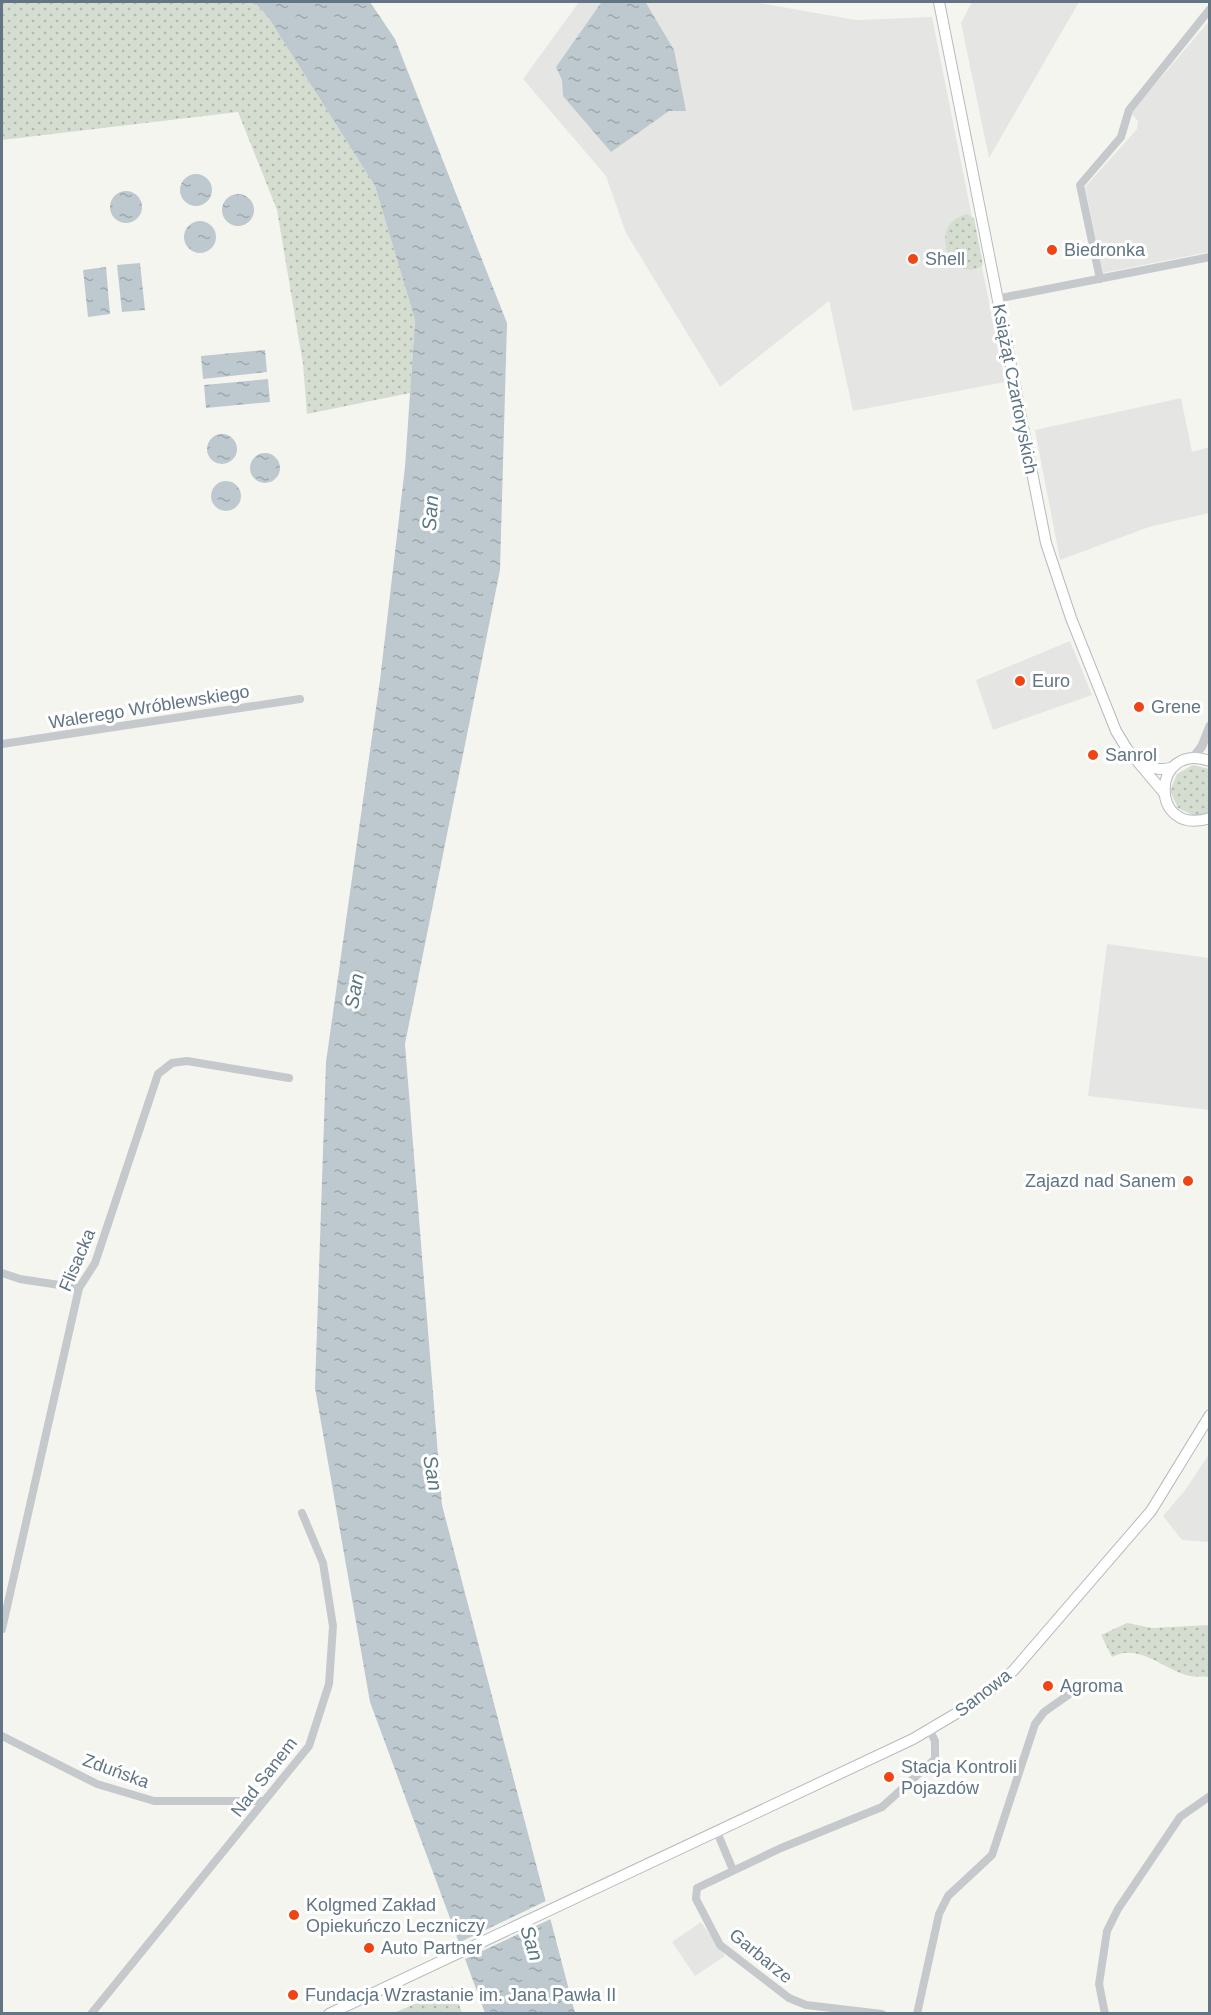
<svg xmlns="http://www.w3.org/2000/svg" width="1211" height="2015" viewBox="0 0 1211 2015" font-family="Arial,sans-serif">
<style>
.built{fill:#e5e6e4}
.grass{fill:url(#grass-dots)}
.water{fill:url(#water-ripples)}
.pier{fill:#f5f5f0}
.lines{fill:none;stroke-linecap:round;stroke-linejoin:round}
.secondary-casing{stroke:#b5bbbf;stroke-width:12}
.minor{stroke:#c6c9cc;stroke-width:8}
.tertiary{stroke:#c6c9cc;stroke-width:9}
.secondary{stroke:#fff;stroke-width:10}
.poi-dot{fill:#f14414;stroke:#fff;stroke-width:2}
.labels{text-anchor:middle;dominant-baseline:central;stroke-width:6;stroke-linejoin:round;paint-order:stroke}
.poi-label{font-size:18px;fill:#617584;stroke:#fff;text-anchor:start}
.street-label{font-size:18px;fill:#617584;stroke:#fff}
.water-label{font-size:20px;font-style:italic;fill:#5c7882;stroke:#fff}
</style>
<defs>
<pattern id="grass-dots" width="8" height="8" patternUnits="userSpaceOnUse" patternTransform="scale(1.5)"><rect width="8" height="8" fill="#d5ddd1"/><path d="M2 2h.1M6 6h.1" fill="none" stroke="#b0b8af" stroke-width="1.8" stroke-linecap="round"/></pattern>
<pattern id="water-ripples" width="26" height="14" patternUnits="userSpaceOnUse" patternTransform="scale(1.5)"><rect width="26" height="14" fill="#bdc9ce"/><path d="M2 4q2-2 4 0t4 0M15 11q2-2 4 0t4 0" fill="none" stroke="#9da8ad"/></pattern>
</defs>
<rect width="100%" height="100%" fill="#f5f5f0"/>
<path class="built" d="M579,2H754L856,20L932,17L1005,382L853,411L829,301L720,387L626,233L606,176L523,79Z
M972,2H1079L989,158L961,23Z
M1209,21V252L1103,273L1085,187L1137,129L1138,121L1131,113Z
M1181,398L1192,452L1209,447V513L1149,527L1060,560L1035,430Z
M1070,641L1092,695L993,730L976,680Z
M1107,944L1209,958V1110L1088,1096Z
M1209,1454V1542L1182,1540L1163,1516L1186,1489Z
M701,1922L725,1956L695,1976L672,1942Z"/>
<path class="grass" d="M2,2H254L268,17L375,186L415,320L410,393L307,414L303,364L277,210L238,112L2,140Z
M967,214L974,218L983,265C974,272 962,271 953,263C940,243 942,220 967,214Z
M1193,765L1209,769V812L1195,816L1178,808L1170,791L1177,774Z
M1127,1623L1152,1628L1209,1625V1677C1203,1676 1196,1677 1190,1676C1164,1670 1139,1642 1112,1657L1101,1635Z
M453,1987L462,2013H394Z"/>
<path class="water" d="M254,2H370L395,39L507,323L500,570L405,1044L442,1505L575,2013H485L370,1702L315,1388L326,1062L380,680L405,467L415,320L375,186L268,17Z
M606,2L646,3L674,50L686,111H669L611,152L563,96L562,80L556,67L601,3Z
M180 190a16 16 0 1 1 32 0a16 16 0 1 1-32 0Z
M110 207a16 16 0 1 1 32 0a16 16 0 1 1-32 0Z
M222 210a16 16 0 1 1 32 0a16 16 0 1 1-32 0Z
M184 237a16 16 0 1 1 32 0a16 16 0 1 1-32 0Z
M140,263L145,310L122,312L117,265Z
M106,267L110,314L88,317L83,270Z
M265,350L267,372L203,379L201,356Z
M268,379L270,402L206,408L204,385Z
M207 449a15 15 0 1 1 30 0a15 15 0 1 1-30 0Z
M250 468a15 15 0 1 1 30 0a15 15 0 1 1-30 0Z
M211 496a15 15 0 1 1 30 0a15 15 0 1 1-30 0Z"/>
<path class="pier" d="M548,1900L553,1918L463,1960L456,1944Z"/>
<g class="lines">
<g class="secondary-casing">
<path id="secondary" d="M939,2L1046,543L1071,618L1116,731L1127,749L1164,793
M1210,761C1151,740 1148,838 1210,818
M1139,762C1151,767 1160,772 1173,767
M329,2014L913,1739L979,1700L1013,1671L1151,1511L1210,1415"/>
</g>
<path class="minor" d="M1100,279L1080,185L1121,137L1129,110L1210,9
M996,299L1210,257
M2,744L300,699
M2,1273L20,1279L79,1288
M2,1629L79,1288L95,1263L158,1074L172,1063L187,1061L289,1078
M2,1736L97,1784L154,1801H264
M717,1832L733,1870
M91,2014L309,1746L329,1684L333,1626L323,1563L302,1513
M882,2014L806,2005L789,1998L720,1945L696,1899L697,1888L781,1848L882,1807L935,1759V1741L930,1731
M917,2014L939,1914L948,1896L992,1855L1035,1724L1044,1712L1081,1686
M1105,2014L1099,1984L1107,1931L1118,1909L1180,1817L1210,1796"/>
<path class="tertiary" d="M1193,758L1202,746L1210,726"/>
<use href="#secondary" class="secondary"/>
</g>
<g class="poi-dot">
<circle cx="1052" cy="250" r="6"/>
<circle cx="913" cy="259" r="6"/>
<circle cx="1020" cy="681" r="6"/>
<circle cx="1139" cy="707" r="6"/>
<circle cx="1093" cy="755" r="6"/>
<circle cx="1188" cy="1181" r="6"/>
<circle cx="1048" cy="1686" r="6"/>
<circle cx="889" cy="1777" r="6"/>
<circle cx="294" cy="1915" r="6"/>
<circle cx="369" cy="1948" r="6"/>
<circle cx="293" cy="1995" r="6"/>
</g>
<g class="labels">
<g class="poi-label">
<text x="1064" y="250">Biedronka</text>
<text x="925" y="259">Shell</text>
<text x="1032" y="681">Euro</text>
<text x="1151" y="707">Grene</text>
<text x="1105" y="755">Sanrol</text>
<text x="1176" y="1181" text-anchor="end">Zajazd nad Sanem</text>
<text x="1060" y="1686">Agroma</text>
<text x="901" y="1767">Stacja Kontroli<tspan x="901" dy="21">Pojazdów</tspan></text>
<text x="306" y="1905">Kolgmed Zakład<tspan x="306" dy="21">Opiekuńczo Leczniczy</tspan></text>
<text x="381" y="1948">Auto Partner</text>
<text x="305" y="1995">Fundacja Wzrastanie im. Jana Pawła II</text>
</g>
<g class="street-label">
<text transform="translate(1015 389) rotate(79)">Książąt Czartoryskich</text>
<text transform="translate(149 707) rotate(-9)">Walerego Wróblewskiego</text>
<text transform="translate(77 1260) rotate(-67)">Flisacka</text>
<text transform="translate(983 1693) rotate(-38)">Sanowa</text>
<text transform="translate(116 1771) rotate(20)">Zduńska</text>
<text transform="translate(264 1777) rotate(-52)">Nad Sanem</text>
<text transform="translate(761 1956) rotate(39)">Garbarze</text>
</g>
<g class="water-label">
<text transform="translate(430 513) rotate(-86)">San</text>
<text transform="translate(354 991) rotate(-80)">San</text>
<text transform="translate(433 1473) rotate(80)">San</text>
<text transform="translate(532 1943) rotate(73)">San</text>
</g>
</g>
<rect width="1211" height="2015" fill="none" stroke="#617584" stroke-width="6"/>
</svg>
